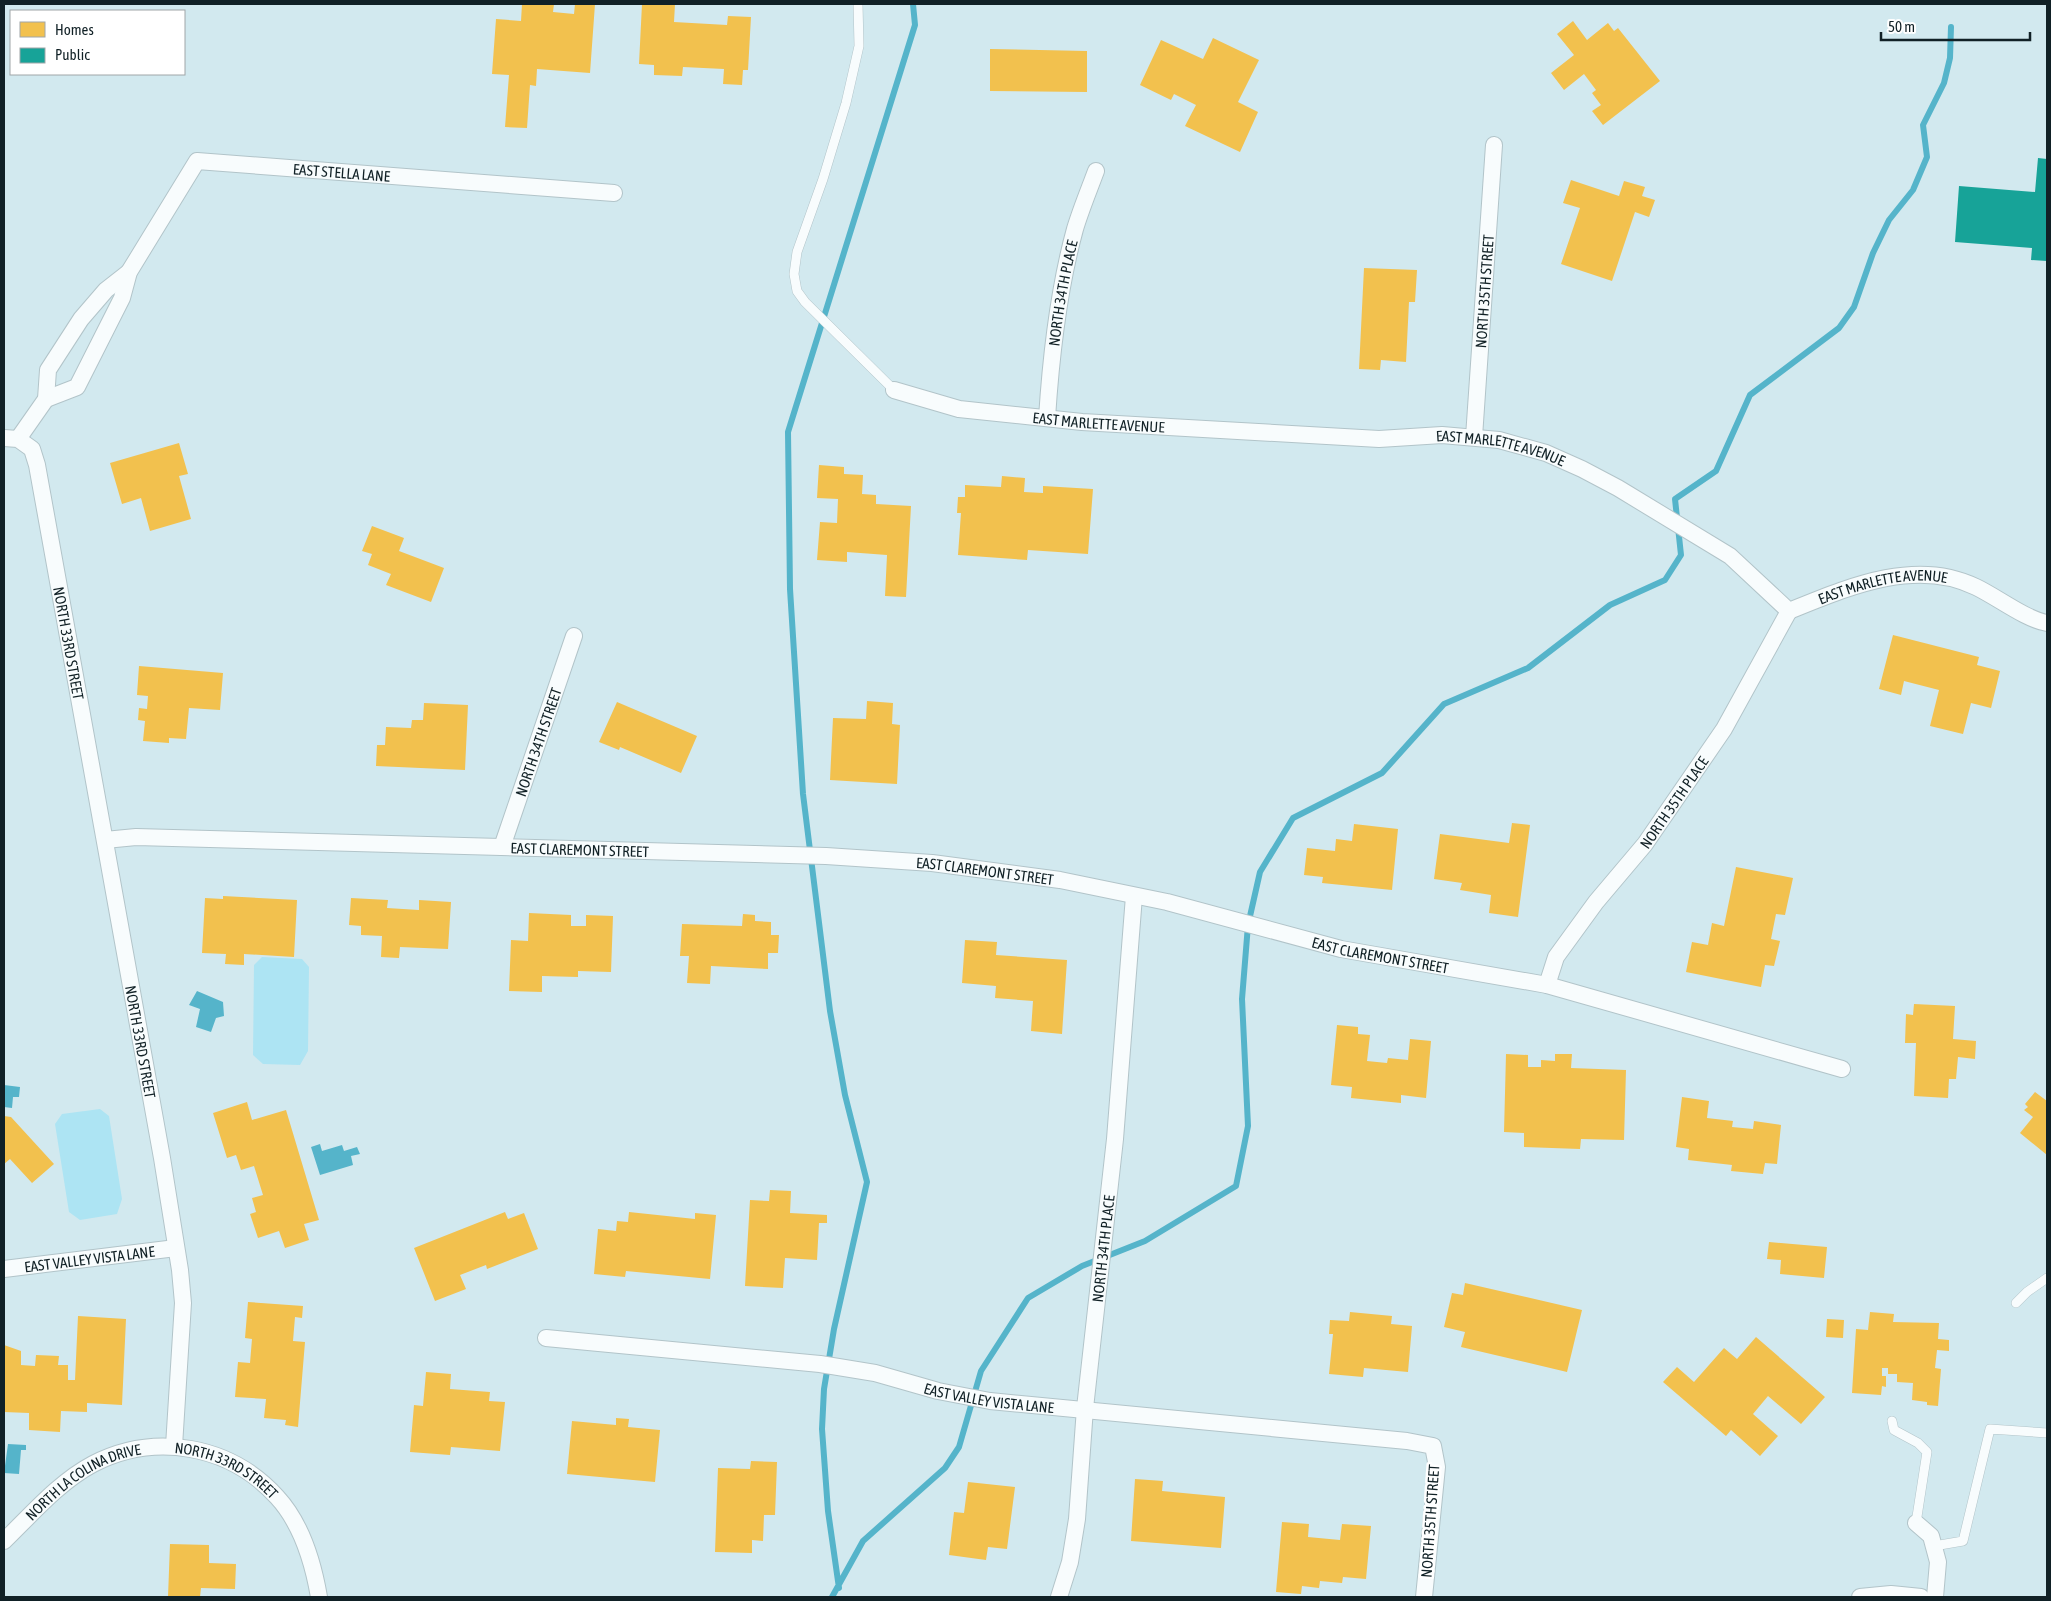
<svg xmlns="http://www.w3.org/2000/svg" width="2051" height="1601" viewBox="0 0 2051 1601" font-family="'Asap Condensed',sans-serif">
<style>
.green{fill:#ade4f3}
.water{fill:#55b4ca}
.homes{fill:#f2c14e}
.public{fill:#17a398}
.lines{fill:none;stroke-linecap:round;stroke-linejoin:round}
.stream{stroke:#55b4ca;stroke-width:6}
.service-casing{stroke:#b2c4c9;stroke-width:10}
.minor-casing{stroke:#b2c4c9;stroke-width:18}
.service{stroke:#f8fcfd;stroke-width:9}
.minor{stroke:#f8fcfd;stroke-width:16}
.labels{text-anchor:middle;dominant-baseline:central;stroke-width:5;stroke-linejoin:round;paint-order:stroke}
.street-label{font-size:15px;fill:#112126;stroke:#fff}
</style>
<rect width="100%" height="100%" fill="#d2e9ef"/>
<path class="green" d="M262,957L302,959L309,967L308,1051L300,1065L263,1064L253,1055L254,965Z
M100,1109L109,1116L122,1199L117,1214L80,1220L69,1212L55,1124L62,1114Z"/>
<path class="water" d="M197,991L223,1002L224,1016L216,1018L211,1032L196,1027L200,1009L189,1005Z
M4,1085L20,1087L19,1097H13L12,1108L4,1107Z
M320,1144L322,1151L342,1145L344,1151L357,1147L360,1154L351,1156L353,1165L320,1175L311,1147Z
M8,1444L26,1445V1450H21L19,1474L4,1473Z"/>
<path class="homes" d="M522,4H554L553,12L574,14L575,4H595L590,73L537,69L536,86L530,85L527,128L505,127L509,75L492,74L496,19L521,21Z
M642,4H675L674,22L727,25L728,16L751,17L748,70H743L742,85L723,84L724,69L683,67L682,76L654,75V65L639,64Z
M1573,21L1587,40L1608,23L1614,31L1618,28L1660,81L1603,125L1592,111L1601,105L1592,93L1596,90L1584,74L1564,90L1551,73L1574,55L1557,34Z
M1213,38L1259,60L1238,102L1258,112L1240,152L1185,126L1196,105L1174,94L1171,100L1140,85L1161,40L1203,59Z
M990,49L1087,51V92L990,91Z
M1571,180L1619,196L1624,181L1645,187L1642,196L1655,200L1649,217L1635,212L1612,281L1561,264L1580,208L1563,203Z
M1364,268L1417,270L1415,302H1409L1406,362L1381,360L1380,370L1359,369Z
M179,443L188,474L179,476L191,519L150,531L141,498L122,504L110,463Z
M819,465L844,467V474L863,475L862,494L876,495V504L911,506L906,597L885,596L887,555L847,552V562L817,560L820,522L837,523L838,499L817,498Z
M1002,476L1025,478L1024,492L1043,493V486L1093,489L1088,554L1028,550L1027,560L958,555L961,513H957L958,497H965V485L1001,487Z
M372,526L404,538L399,551L444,568L431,602L386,585L391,574L368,565L372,554L362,551Z
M1893,635L1979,657L1977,665L2000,671L1991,708L1971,703L1963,734L1930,726L1939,690L1904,681L1901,695L1879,689Z
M139,666L223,673L220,710L189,708L186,739L169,738V743L143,741L145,721L138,720L139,708L147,709L148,696L137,695Z
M867,701L893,703L892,724L900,725L897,784L830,780L833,718L866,719Z
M617,702L697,736L681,773L620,747L619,750L599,742Z
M424,703L468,705L465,770L376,766L377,745H385L386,727L411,728L412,720H423Z
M1512,823L1530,825L1518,917L1489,913L1491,895L1460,890L1462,883L1434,879L1440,834L1509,843Z
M1354,824L1398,829L1392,890L1322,883L1323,877L1304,875L1307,848L1335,851L1336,839L1352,841Z
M1736,867L1793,878L1785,915L1776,914L1771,939L1780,941L1774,966L1765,965L1761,987L1686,972L1692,942L1708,945L1712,923L1724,926Z
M223,896L297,900L294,957L244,954V965L225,964L226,954L202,953L205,898L223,899Z
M351,898L388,900L387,908L419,910V900L451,902L448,949L400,947L399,958L381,957L382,936L361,935V926L349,925Z
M529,913L571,915V926H586V915L613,916L611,972L578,971V977L542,976V992L509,991L511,940L528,941Z
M743,914L755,915V921L771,922V935H779L778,953H768V969L711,966L710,984L687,983L689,956H680L682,924L742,926Z
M965,940L997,942L996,955L1067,960L1062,1034L1031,1031L1033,1001L995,998L996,986L962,983Z
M1914,1004L1955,1006L1953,1039L1976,1041L1975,1059L1958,1057L1956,1079H1949L1948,1098L1914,1096L1916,1043H1905L1906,1014L1913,1015Z
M1337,1025L1358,1027V1034L1370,1035L1367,1061L1387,1063L1388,1058L1408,1060L1410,1039L1431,1041L1426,1098L1401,1095V1103L1351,1098L1352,1087L1331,1085Z
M1506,1054L1528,1055V1067H1541V1060L1555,1061V1054H1572L1571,1068L1626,1070L1624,1140L1581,1139L1580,1149L1524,1147V1133L1504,1132Z
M2035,1092L2047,1101V1155L2020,1133L2033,1117L2024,1110L2028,1107L2025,1104Z
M1682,1097L1709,1101L1707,1118L1733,1121L1732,1127L1753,1129L1754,1121L1781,1125L1777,1164L1765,1163L1763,1174L1731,1171L1732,1165L1688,1160L1689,1149L1676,1147Z
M247,1102L252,1120L286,1110L319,1220L304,1224L309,1240L285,1248L279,1231L258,1238L250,1214L256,1212L252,1198L263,1195L254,1166L241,1170L236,1155L227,1158L213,1113Z
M4,1116L11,1117L54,1164L32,1183L10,1159L4,1164Z
M770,1190L791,1191L790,1213L827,1215V1223H819L817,1260L785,1258L783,1288L745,1286L750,1200L769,1201Z
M505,1212L508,1219L524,1213L538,1249L487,1269L486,1265L460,1275L466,1289L435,1301L414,1248Z
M629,1212L695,1219V1213L716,1215L710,1279L626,1271L625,1277L594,1274L598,1229L616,1231L617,1221L628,1222Z
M1769,1242L1827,1247L1824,1278L1780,1274L1781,1260L1767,1259Z
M1465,1283L1582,1310L1567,1372L1461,1347L1465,1332L1444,1327L1452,1293L1463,1295Z
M248,1302L303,1306L302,1318L295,1317L293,1341L305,1342L298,1427L285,1425L286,1420L264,1418L266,1399L235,1397L238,1362L250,1363L252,1339L245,1338Z
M1350,1312L1392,1316L1391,1324L1412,1326L1408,1372L1364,1368L1363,1377L1329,1374L1333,1334H1329L1330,1320L1349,1321Z
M1870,1312L1894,1314L1893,1322L1939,1323L1938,1339L1949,1340V1351L1937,1350L1935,1368L1941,1369L1938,1406L1927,1405V1402L1912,1400L1913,1383L1897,1382V1374H1888V1368H1882V1376H1886V1387L1882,1386L1881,1395L1852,1393L1856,1329L1868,1330Z
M78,1316L126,1319L122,1405L87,1403V1412L61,1411L60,1432L29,1430V1413L4,1412V1345L21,1351V1365L35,1366L36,1355L59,1356L58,1365H68V1380H75Z
M1827,1319L1844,1320L1843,1338L1826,1337Z
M1756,1337L1825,1397L1801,1424L1768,1396L1753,1414L1778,1436L1760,1456L1731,1430L1726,1436L1663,1382L1677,1367L1694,1382L1724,1348L1737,1359Z
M426,1372L451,1374L450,1389L490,1392L489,1401L505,1402L500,1451L451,1447L450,1455L410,1452L414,1405L423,1406Z
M616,1418L629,1419L628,1427L660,1430L655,1482L567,1474L572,1421L616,1425Z
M751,1461L777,1462L775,1515H764L763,1541L752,1540V1553L715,1552L718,1468L750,1469Z
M1135,1479L1163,1481L1162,1491L1225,1497L1221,1548L1131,1541Z
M968,1482L1015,1487L1007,1549L988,1547L986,1560L949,1555L954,1512L964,1513Z
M1282,1522L1309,1524L1308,1537L1340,1540L1342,1524L1371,1526L1366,1579L1343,1577L1342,1583L1320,1581L1319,1588L1302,1586L1301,1594L1276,1592Z
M170,1544L209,1545V1563L236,1564L235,1589L201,1588L200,1597H168Z"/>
<path class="public" d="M2038,158L2047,159V261L2031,260L2032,248L1955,242L1959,186L2035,192Z"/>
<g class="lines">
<path class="stream" d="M839,1588L828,1511L822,1429L824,1389L834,1329L867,1182L845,1095L830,1011L803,794L790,589L788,432L915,25L913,4
M832,1597L863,1541L945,1468L959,1447L981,1371L1028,1298L1082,1266L1145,1241L1236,1186L1248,1126L1242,999L1248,925L1260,872L1293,818L1382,773L1444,704L1528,668L1610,605L1665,580L1681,555L1675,499L1716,471L1750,395L1839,328L1854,307L1873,253L1889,220L1913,190L1927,157L1923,125L1944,83L1950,58L1951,27"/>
<g class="service-casing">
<path id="service" d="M858,4L859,46L846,103L823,179L797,252L794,274L797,291L805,302L894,390
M2016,1303L2027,1292L2047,1278
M1892,1421L1894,1430L1918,1443L1927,1452L1916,1523
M1934,1546L1963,1541L1990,1429L2047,1433"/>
</g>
<g class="minor-casing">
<g id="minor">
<path id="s1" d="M894,390L959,409L1082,422L1379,439L1442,435L1499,440L1546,453L1582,469L1618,488L1730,556L1789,611C1846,588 1915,557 1976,587C1997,597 2025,619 2047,623"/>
<path id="s2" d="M46,399L77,387L122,298L129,272L197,161L614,193"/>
<path id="s3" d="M1047,418C1051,355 1058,291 1075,229C1081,209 1089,190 1096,171"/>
<path id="s4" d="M1474,437L1494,145"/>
<path id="s5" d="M4,438L18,439L32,449L37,465L162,1158L180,1270L183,1303L174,1446"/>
<path d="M18,439L46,399L48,370L81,319L106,290L129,272"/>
<path id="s6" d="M105,840L136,837L826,856L932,863L1060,880L1167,902L1341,949L1547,985L1842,1069"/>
<path id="s7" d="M502,847L574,636"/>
<path id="s8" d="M1547,985L1556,957L1596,902L1645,844L1724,729L1789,611"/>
<path id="s9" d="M4,1269L176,1248"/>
<path id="s10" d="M546,1338L820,1364L875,1373L938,1391L990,1401L1407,1441L1433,1446L1437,1467L1424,1597"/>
<path d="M1916,1523L1931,1536L1938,1562L1935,1597"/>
<path id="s11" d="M4,1541C31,1515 59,1482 93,1464C155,1432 230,1445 277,1497C301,1523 313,1562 319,1597"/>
<path id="s12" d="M1059,1597L1070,1562L1077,1519L1085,1408L1115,1139L1134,896"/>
<path d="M1860,1597L1891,1594L1921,1597"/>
</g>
</g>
<use href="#service" class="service"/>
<use href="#minor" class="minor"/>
</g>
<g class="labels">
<g class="street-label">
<text stroke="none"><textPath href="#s2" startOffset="435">EAST STELLA LANE</textPath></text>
<text stroke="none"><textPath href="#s4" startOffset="146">NORTH 35TH STREET</textPath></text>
<text stroke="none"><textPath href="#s3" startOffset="126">NORTH 34TH PLACE</textPath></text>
<text stroke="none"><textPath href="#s1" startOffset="208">EAST MARLETTE AVENUE</textPath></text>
<text stroke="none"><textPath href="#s1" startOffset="612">EAST MARLETTE AVENUE</textPath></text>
<text stroke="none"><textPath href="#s1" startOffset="1048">EAST MARLETTE AVENUE</textPath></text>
<text stroke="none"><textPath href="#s5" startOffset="229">NORTH 33RD STREET</textPath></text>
<text stroke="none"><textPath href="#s7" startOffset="111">NORTH 34TH STREET</textPath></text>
<text stroke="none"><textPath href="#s8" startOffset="224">NORTH 35TH PLACE</textPath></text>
<text stroke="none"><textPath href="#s6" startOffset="475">EAST CLAREMONT STREET</textPath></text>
<text stroke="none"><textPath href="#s6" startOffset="881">EAST CLAREMONT STREET</textPath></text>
<text stroke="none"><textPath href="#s6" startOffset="1286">EAST CLAREMONT STREET</textPath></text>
<text stroke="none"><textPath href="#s5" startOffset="634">NORTH 33RD STREET</textPath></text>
<text stroke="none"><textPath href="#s12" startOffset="352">NORTH 34TH PLACE</textPath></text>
<text stroke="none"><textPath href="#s9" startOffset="86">EAST VALLEY VISTA LANE</textPath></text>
<text stroke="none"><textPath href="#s10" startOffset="448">EAST VALLEY VISTA LANE</textPath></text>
<text stroke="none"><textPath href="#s11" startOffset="260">NORTH 33RD STREET</textPath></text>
<text stroke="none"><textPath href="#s11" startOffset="101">NORTH LA COLINA DRIVE</textPath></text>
<text transform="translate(1430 1521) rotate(-86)">NORTH 35TH STREET</text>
</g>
</g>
<rect width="2051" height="1601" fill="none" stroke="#112126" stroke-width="10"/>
<rect x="10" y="10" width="175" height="65" fill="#ffffff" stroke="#a0a6a8"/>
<rect x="20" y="22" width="25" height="15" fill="#f2c14e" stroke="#a0a6a8"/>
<text x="55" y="35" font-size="15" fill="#112126">Homes</text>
<rect x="20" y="48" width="25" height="15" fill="#17a398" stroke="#a0a6a8"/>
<text x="55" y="60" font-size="15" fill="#112126">Public</text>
<path d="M1881 32v8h149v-8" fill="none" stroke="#112126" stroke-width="2.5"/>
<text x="1888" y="32" font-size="15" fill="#112126" stroke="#ffffff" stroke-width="4" paint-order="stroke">50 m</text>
</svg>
